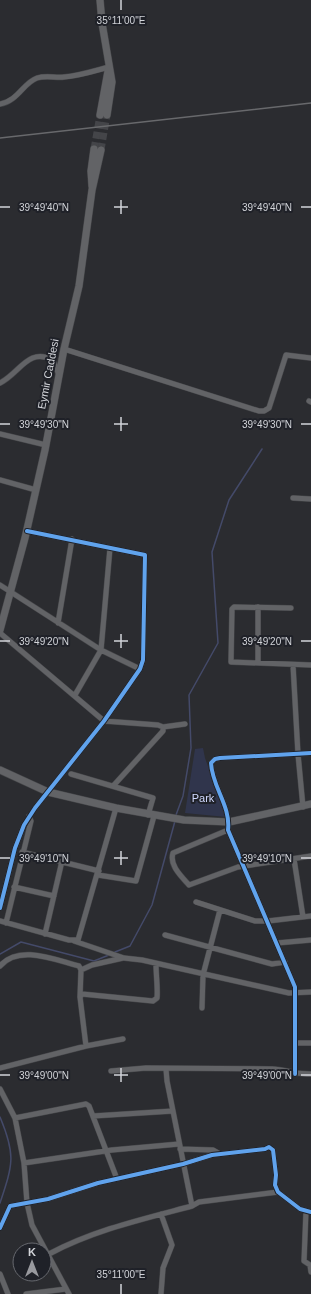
<svg xmlns="http://www.w3.org/2000/svg" width="311" height="1294" viewBox="0 0 311 1294" font-family="Helvetica,sans-serif">
<style>
.green{fill:#30354c}
.lines{fill:none;stroke-linecap:round;stroke-linejoin:round}
.stream{stroke:#444a69;stroke-width:1.5}
.secondary-tunnel{stroke:#444549;stroke-width:7;stroke-dasharray:7 3.5;stroke-linecap:butt}
.street-casing{stroke:#46474a;stroke-width:6}
.secondary-casing{stroke:#46474a;stroke-width:8}
.street{stroke:#626366;stroke-width:5}
.secondary{stroke:#626366;stroke-width:7}
.rail{stroke:#68696c;stroke-width:1.5}
.cycleway-casing{stroke:#1f2128;stroke-width:6}
.cycleway{stroke:#60a3ed;stroke-width:4}
.ticks{fill:none;stroke:#d2d4d9;stroke-width:1.5}
.labels{text-anchor:middle;dominant-baseline:central;stroke-width:4;stroke-linejoin:round;paint-order:stroke}
.street-label{font-size:11px;fill:#d2d4d9;stroke:#1f2128}
.park-label{font-size:11px;fill:#d0d9fe;stroke:#1f2128}
.ticks-label{font-size:10px;text-anchor:middle;fill:#d2d4d9;stroke:#1f2128;stroke-width:4;stroke-linejoin:round;paint-order:stroke}
</style>
<rect width="100%" height="100%" fill="#2b2c30"/>
<path class="green" d="M203,748L205,758L226,817L185,813L195,749Z"/>
<g class="lines">
<path class="stream" d="M176,815L183,796L191,748L189,695L218,643L212,552L229,500L262,449
M115,952L130,946L152,905L175,821
M0,954L21,942L94,961L109,955
M0,1117C16,1155 13,1164 0,1203"/>
<path class="secondary-tunnel" d="M94,149L100,115
M101,150L107,115"/>
<g class="street-casing">
<path id="street" d="M0,104C18,101 23,83 37,78C46,75 55,78 64,77C79,76 94,71 109,67
M64,349L259,411H264L269,408L286,355L311,358
M0,383C20,373 28,347 53,360L59,375
M309,401L311,402
M0,434L46,445
M0,480L36,490
M293,498L311,499
M0,585L101,650L140,669
M291,608L234,607L232,609L231,662L311,665
M58,623L72,539
M0,633L104,721L158,725L163,727V731L114,785
M258,663V607
M293,665L298,754L303,807
M75,695L101,650L110,548
M163,727L185,724
M71,774L153,798L148,815
M228,830L173,853C169,865 181,876 189,885L238,867L311,856
M22,852L99,871
M294,859L303,917
M98,875L136,881L154,816
M14,887L54,896
M196,902L255,921H268L311,916
M0,908L15,848L24,825L35,808L104,721L140,669L143,660L145,555L27,531
M0,921L69,940H78L116,808
M6,923L31,821L29,816
M45,934L62,861
M165,935L272,964L285,962
M74,941L124,958L142,960L289,993L311,992
M277,943L311,940
M0,966C19,944 55,960 79,966L81,970
M80,997L81,970L92,965L123,958
M202,1008L203,975L220,910
M295,1043H311
M86,1046L80,997L82,994L153,1001L157,998C158,989 156,975 156,964
M0,1068L86,1046L123,1039
M166,1069L167,1081L192,1206
M111,1071L146,1068L272,1069C286,1070 297,1074 311,1074
M295,1074V987L228,830C231,806 212,787 211,763L215,759L220,758L311,753
M0,1089L15,1118L24,1163L27,1203L32,1225L69,1294
M93,1116L173,1111
M15,1118L86,1104L89,1106L117,1179
M180,1149L213,1150L220,1154
M24,1163L112,1150L179,1144
M306,1211L304,1261L310,1265L311,1272
M0,1228L10,1206L48,1199L98,1183L183,1164L212,1155L265,1149L269,1147L273,1150L276,1175L275,1185L278,1192L300,1209L311,1212
M49,1254C94,1230 143,1219 192,1206L199,1202L278,1192
M0,1274L8,1294
M26,1294L66,1289
M161,1294L163,1268L172,1245L161,1214"/>
</g>
<g class="secondary-casing">
<path id="secondary" d="M100,0L102,23L112,82L107,115
M100,115L108,71
M92,186L91,171L94,149
M0,630L25,538L45,450L64,349L79,286L92,190L101,150
M0,770L48,792L116,808L184,820L229,822L311,804"/>
</g>
<use href="#street" class="street"/>
<use href="#secondary" class="secondary"/>
<path class="rail" d="M0,138L311,103"/>
<g class="cycleway-casing">
<path id="cycleway" d="M0,908L15,848L24,825L35,808L104,721L140,669L143,660L145,555L27,531
M295,1074V987L228,830C231,806 212,787 211,763L215,759L220,758L311,753
M0,1228L10,1206L48,1199L98,1183L183,1164L212,1155L265,1149L269,1147L273,1150L276,1175L275,1185L278,1192L300,1209L311,1212"/>
</g>
<use href="#cycleway" class="cycleway"/>
</g>
<path class="ticks" d="M121,0V10M121,200V214M0,207H10M114,207H128M301,207H311M121,417V431M0,424H10M114,424H128M301,424H311M121,634V648M0,641H10M114,641H128M301,641H311M121,851V865M0,858H10M114,858H128M301,858H311M121,1068V1082M0,1075H10M114,1075H128M301,1075H311M121,1284V1294"/>
<g class="labels">
<g class="street-label">
<text transform="translate(48 374) rotate(-79)">Eymir Caddesi</text>
</g>
<g class="park-label">
<text x="203" y="798">Park</text>
</g>
</g>
<g class="ticks-label">
<text x="121" y="24">35°11'00"E</text>
<text x="44" y="211">39°49'40"N</text>
<text x="267" y="211">39°49'40"N</text>
<text x="44" y="428">39°49'30"N</text>
<text x="267" y="428">39°49'30"N</text>
<text x="44" y="645">39°49'20"N</text>
<text x="267" y="645">39°49'20"N</text>
<text x="44" y="862">39°49'10"N</text>
<text x="267" y="862">39°49'10"N</text>
<text x="44" y="1079">39°49'00"N</text>
<text x="267" y="1079">39°49'00"N</text>
<text x="121" y="1278">35°11'00"E</text>
</g>
<g transform="translate(32 1262)"><circle r="19" fill="#1f2128" stroke="#67696f"/>
<path d="M0-3L7 15L0 10L-7 15Z" fill="#98999e"/>
<text y="-6" font-size="11" font-weight="bold" text-anchor="middle" fill="#d2d4d9">K</text>
</g>
</svg>
